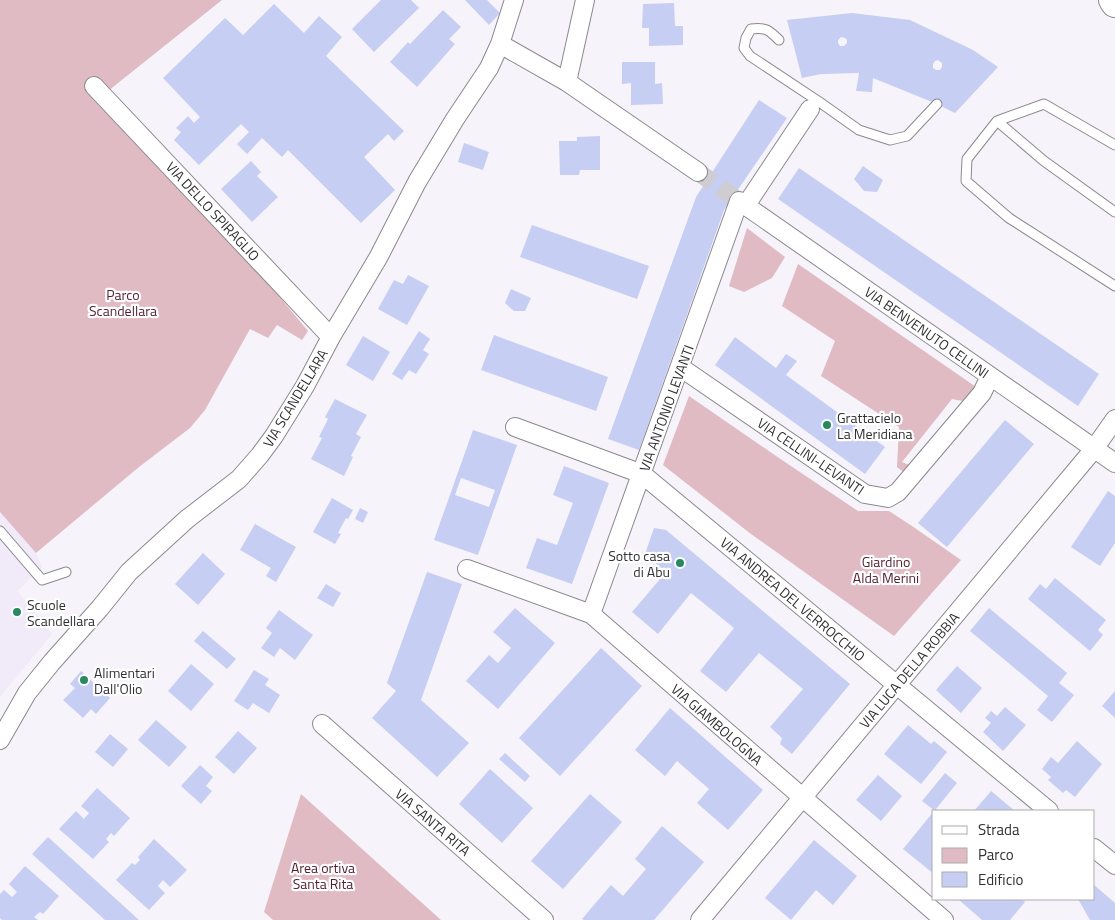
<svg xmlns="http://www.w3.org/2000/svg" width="1115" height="920" viewBox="0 0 1115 920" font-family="'Titillium Web',sans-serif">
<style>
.built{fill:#f0eaf9}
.green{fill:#e0bbc4}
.building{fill:#c6cef3;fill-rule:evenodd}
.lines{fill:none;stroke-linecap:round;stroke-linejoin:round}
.street-tunnel{stroke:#cfccd2;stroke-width:18;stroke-dasharray:18 9;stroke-linecap:butt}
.lane-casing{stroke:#8b888f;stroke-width:11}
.street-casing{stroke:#8b888f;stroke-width:20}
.highway-casing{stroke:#8b888f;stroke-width:30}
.lane{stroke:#fff;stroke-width:9}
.street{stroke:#fff;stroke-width:18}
.highway{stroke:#fff;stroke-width:28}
.poi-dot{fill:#288860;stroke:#fff;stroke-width:2}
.labels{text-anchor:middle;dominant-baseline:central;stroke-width:4.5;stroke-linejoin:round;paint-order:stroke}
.street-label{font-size:14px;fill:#313033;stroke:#fff}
.park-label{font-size:14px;fill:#531d30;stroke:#fff}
.poi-label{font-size:14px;fill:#313033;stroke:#fff;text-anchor:start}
</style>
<rect width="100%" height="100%" fill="#f6f3fa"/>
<path class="built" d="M0,512L36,553L42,568L17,591L52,634L0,697Z"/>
<path class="green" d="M0,0H222L108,91L308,331L302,340L277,325L268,338L250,329L205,410L190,428L139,467L36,553L0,512Z
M747,228L785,257L772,278L744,292L729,286Z
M798,264L979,389L968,402L952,399L902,462L914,467L907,475L897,467L899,427L821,376L835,341L782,306Z
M689,396L776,456L858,511H889L912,526L961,560L894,636L751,534L663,465Z
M301,794L441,920H273L264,912Z"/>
<path class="building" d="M381,0H411L419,8L374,52L352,29Z
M465,0H487L500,13L489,25Z
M674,3L675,26H683V45L649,46V28H642L643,4Z
M274,4L304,33L319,16L342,37L326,56L404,131L394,141L388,134L364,157L395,190L361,223L288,150L282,157L262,138L247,154L237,144L249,132L241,124L199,165L174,140L181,132L176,128L188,116L194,123L200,117L163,78L225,18L243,35Z
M443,10L461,27L449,39L455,44L417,87L390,62L408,42L410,44Z
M852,13L910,20L973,50L998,67L955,113L937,104L873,78L872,92L856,91L859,73L821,74L802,78L787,20ZM841,37L845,38L847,40V43L844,46H840L838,43V40ZM938,60L942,63V67L940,70H936L933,68V64L935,61Z
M622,62H655V84L662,83L663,104L631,105V83L622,84Z
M759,100L787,118L724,210L639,450L608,439L696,197Z
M600,136V170H580L579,175H560L559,141H577V137Z
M464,143L489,152L483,170L458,162Z
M251,161L261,172L257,176L278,197L252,222L221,189Z
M863,166L883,180L877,192L864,191L854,179Z
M799,168L1099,374L1078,406L778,199Z
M532,225L649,266L637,299L520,257Z
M408,275L429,286L407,325L378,309L394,280L403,284Z
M511,289L531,298L525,311H514L505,303Z
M419,331L430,339L423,350L429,354L416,374L409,370L402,380L392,374Z
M494,335L608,377L596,411L481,370Z
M363,336L390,352L373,381L346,365Z
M735,337L776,368L786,354L797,361L786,375L885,447L865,474L715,365Z
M335,399L367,415L356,434L361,437L351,456L353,457L344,476L311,459L322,438L319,437L328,419L325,417Z
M1005,420L1034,444L947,547L918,523Z
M473,430L517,445L478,555L434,540ZM461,478L495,490L489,507L455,495Z
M564,466L609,483L572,584L526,568L537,538L557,545L573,503L553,495Z
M1108,491L1115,496V543L1100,566L1071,547Z
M332,498L353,510L348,519L346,518L338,533L341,534L335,544L313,532Z
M360,508L368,512L363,523L355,519Z
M255,524L296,547L276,582L266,576L271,568L240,550Z
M654,528L666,530L850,684L792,754L780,744L782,738L770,727L803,689L759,653L726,692L700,671L734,628L691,593L658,634L632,612L666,572L645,554Z
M203,553L225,574L198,605L175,584Z
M427,572L462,584L421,700L469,743L437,777L372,718L396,691L387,683Z
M1055,578L1106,620L1098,630L1103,635L1090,651L1028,599L1040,584L1046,589Z
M326,584L341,593L333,607L317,598Z
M515,608L555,643L498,709L466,681L489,655L498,663L511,648L493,632Z
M989,608L1067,673L1059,683L1074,695L1052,722L1037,710L1048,696L970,631Z
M279,610L313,635L295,660L280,648L274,657L261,648L272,633L266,628Z
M203,631L236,659L227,669L194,641Z
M601,648L642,686L560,776L519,738Z
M191,664L214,684L191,711L168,691Z
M957,666L982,688L961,713L936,690Z
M254,670L269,679L265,685L280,695L269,713L253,703L248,710L234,701Z
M81,671L110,698L96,714L91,709L83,718L63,700L75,688L70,684Z
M1115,691V718L1102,706Z
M1005,707L1026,725L1003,751L983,732L991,723L985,718L991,711L997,716Z
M670,708L763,790L728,830L697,803L709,789L677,761L665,776L635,750Z
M156,720L187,747L169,767L138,740Z
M908,725L931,744L934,741L947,752L921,784L884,754Z
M238,731L257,748L234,774L215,757Z
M110,734L128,749L113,767L95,752Z
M1077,741L1102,764L1075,797L1066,790L1063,793L1048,780L1051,777L1042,769L1051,757L1058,763Z
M505,753L530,776L525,782L499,759Z
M200,765L213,777L206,786L212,791L201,804L181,786Z
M490,769L533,808L502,843L459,804Z
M945,773L957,783L936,809L938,811H935L922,801Z
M878,775L902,796L881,821L856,800Z
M97,788L130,818L114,836L111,833L106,839L109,842L93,859L59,829L76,811L84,819L89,813L81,806Z
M991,791L1015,811H974Z
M590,794L622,822L563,889L531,861Z
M934,811V874L903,849Z
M662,826L704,862L654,920H584L582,919L611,885L623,896L646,869L635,859Z
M48,837L139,920H105L32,854Z
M154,839L187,870L170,887L163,880L158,886L165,893L149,910L116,880L132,863L135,865L140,860L138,857Z
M814,840L857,876L833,905L816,890L791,920L765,898Z
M25,866L59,896L43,914L40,912L34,917L38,920H2L0,918V894L4,890L12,897L17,892L9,884Z
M1094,885L1115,903V920H1090L1078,899H1094Z
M958,899H1021L1025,902L1010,920H982Z"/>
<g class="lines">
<path class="street-tunnel" d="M698,172L739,201"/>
<g class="lane-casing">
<path id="lane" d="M779,40C769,30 766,27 751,29L746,38L744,48L750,56L818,101
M810,109L818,101L859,130L890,140L907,136L937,104
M997,121L1044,161L1115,212
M1115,145L1044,104L997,121L967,159L966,181L1009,218L1115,286
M0,531L42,580L66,572"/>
</g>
<g class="street-casing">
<path id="street" d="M500,44L567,82L698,172
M567,82L585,0
M94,86L331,337
M746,205L810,109
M680,367L865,494L888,498L898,492L982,393L990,376
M515,427L642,474L1049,811
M467,569L591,614L944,920
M591,614L739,201L1115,463
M322,724L544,920
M0,740L27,693L52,662L100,608L129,572L187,519L239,479L260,455L274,436L305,386L331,337L378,258L417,182L455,119L489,68L500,44L514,0
M1094,848L1115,865
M700,920L1094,449L1115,419"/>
</g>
<g class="highway-casing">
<path id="highway" d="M1113,0L1115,3"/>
</g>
<use href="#lane" class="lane"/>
<use href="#street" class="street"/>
<use href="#highway" class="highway"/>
</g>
<g class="poi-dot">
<circle cx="827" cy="425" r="5"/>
<circle cx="680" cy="563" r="5"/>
<circle cx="17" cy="612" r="5"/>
<circle cx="84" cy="680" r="5"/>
</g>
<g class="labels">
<g class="street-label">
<text transform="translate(213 211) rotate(47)">VIA DELLO SPIRAGLIO</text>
<text transform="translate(927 332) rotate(35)">VIA BENVENUTO CELLINI</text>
<text transform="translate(295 398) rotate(-59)">VIA SCANDELLARA</text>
<text transform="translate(666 408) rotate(-70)">VIA ANTONIO LEVANTI</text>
<text transform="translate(811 456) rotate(34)">VIA CELLINI-LEVANTI</text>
<text transform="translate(793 599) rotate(40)">VIA ANDREA DEL VERROCCHIO</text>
<text transform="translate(909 670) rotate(-50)">VIA LUCA DELLA ROBBIA</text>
<text transform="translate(717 724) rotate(41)">VIA GIAMBOLOGNA</text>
<text transform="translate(433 822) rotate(41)">VIA SANTA RITA</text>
</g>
<g class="park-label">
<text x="123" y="294">Parco<tspan x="123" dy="16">Scandellara</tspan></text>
<text x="886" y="561">Giardino<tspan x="886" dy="16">Alda Merini</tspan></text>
<text x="323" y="867">Area ortiva<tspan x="323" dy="16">Santa Rita</tspan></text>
</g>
<g class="poi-label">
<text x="837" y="417">Grattacielo<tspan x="837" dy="16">La Meridiana</tspan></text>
<text x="670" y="555" text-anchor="end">Sotto casa<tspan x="670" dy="16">di Abu</tspan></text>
<text x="27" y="604">Scuole<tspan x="27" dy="16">Scandellara</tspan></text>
<text x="94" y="672">Alimentari<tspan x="94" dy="16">Dall'Olio</tspan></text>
</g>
</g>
<rect x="932" y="810" width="162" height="90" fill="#ffffff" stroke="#adacad"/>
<rect x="942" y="826" width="25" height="8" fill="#ffffff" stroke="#adacad"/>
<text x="978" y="835" font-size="15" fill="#313033">Strada</text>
<rect x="942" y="848" width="25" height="15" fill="#e0bbc4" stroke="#adacad"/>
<text x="978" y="860" font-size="15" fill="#313033">Parco</text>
<rect x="942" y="872" width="25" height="15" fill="#c6cef3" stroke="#adacad"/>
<text x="978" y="885" font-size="15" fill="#313033">Edificio</text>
</svg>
